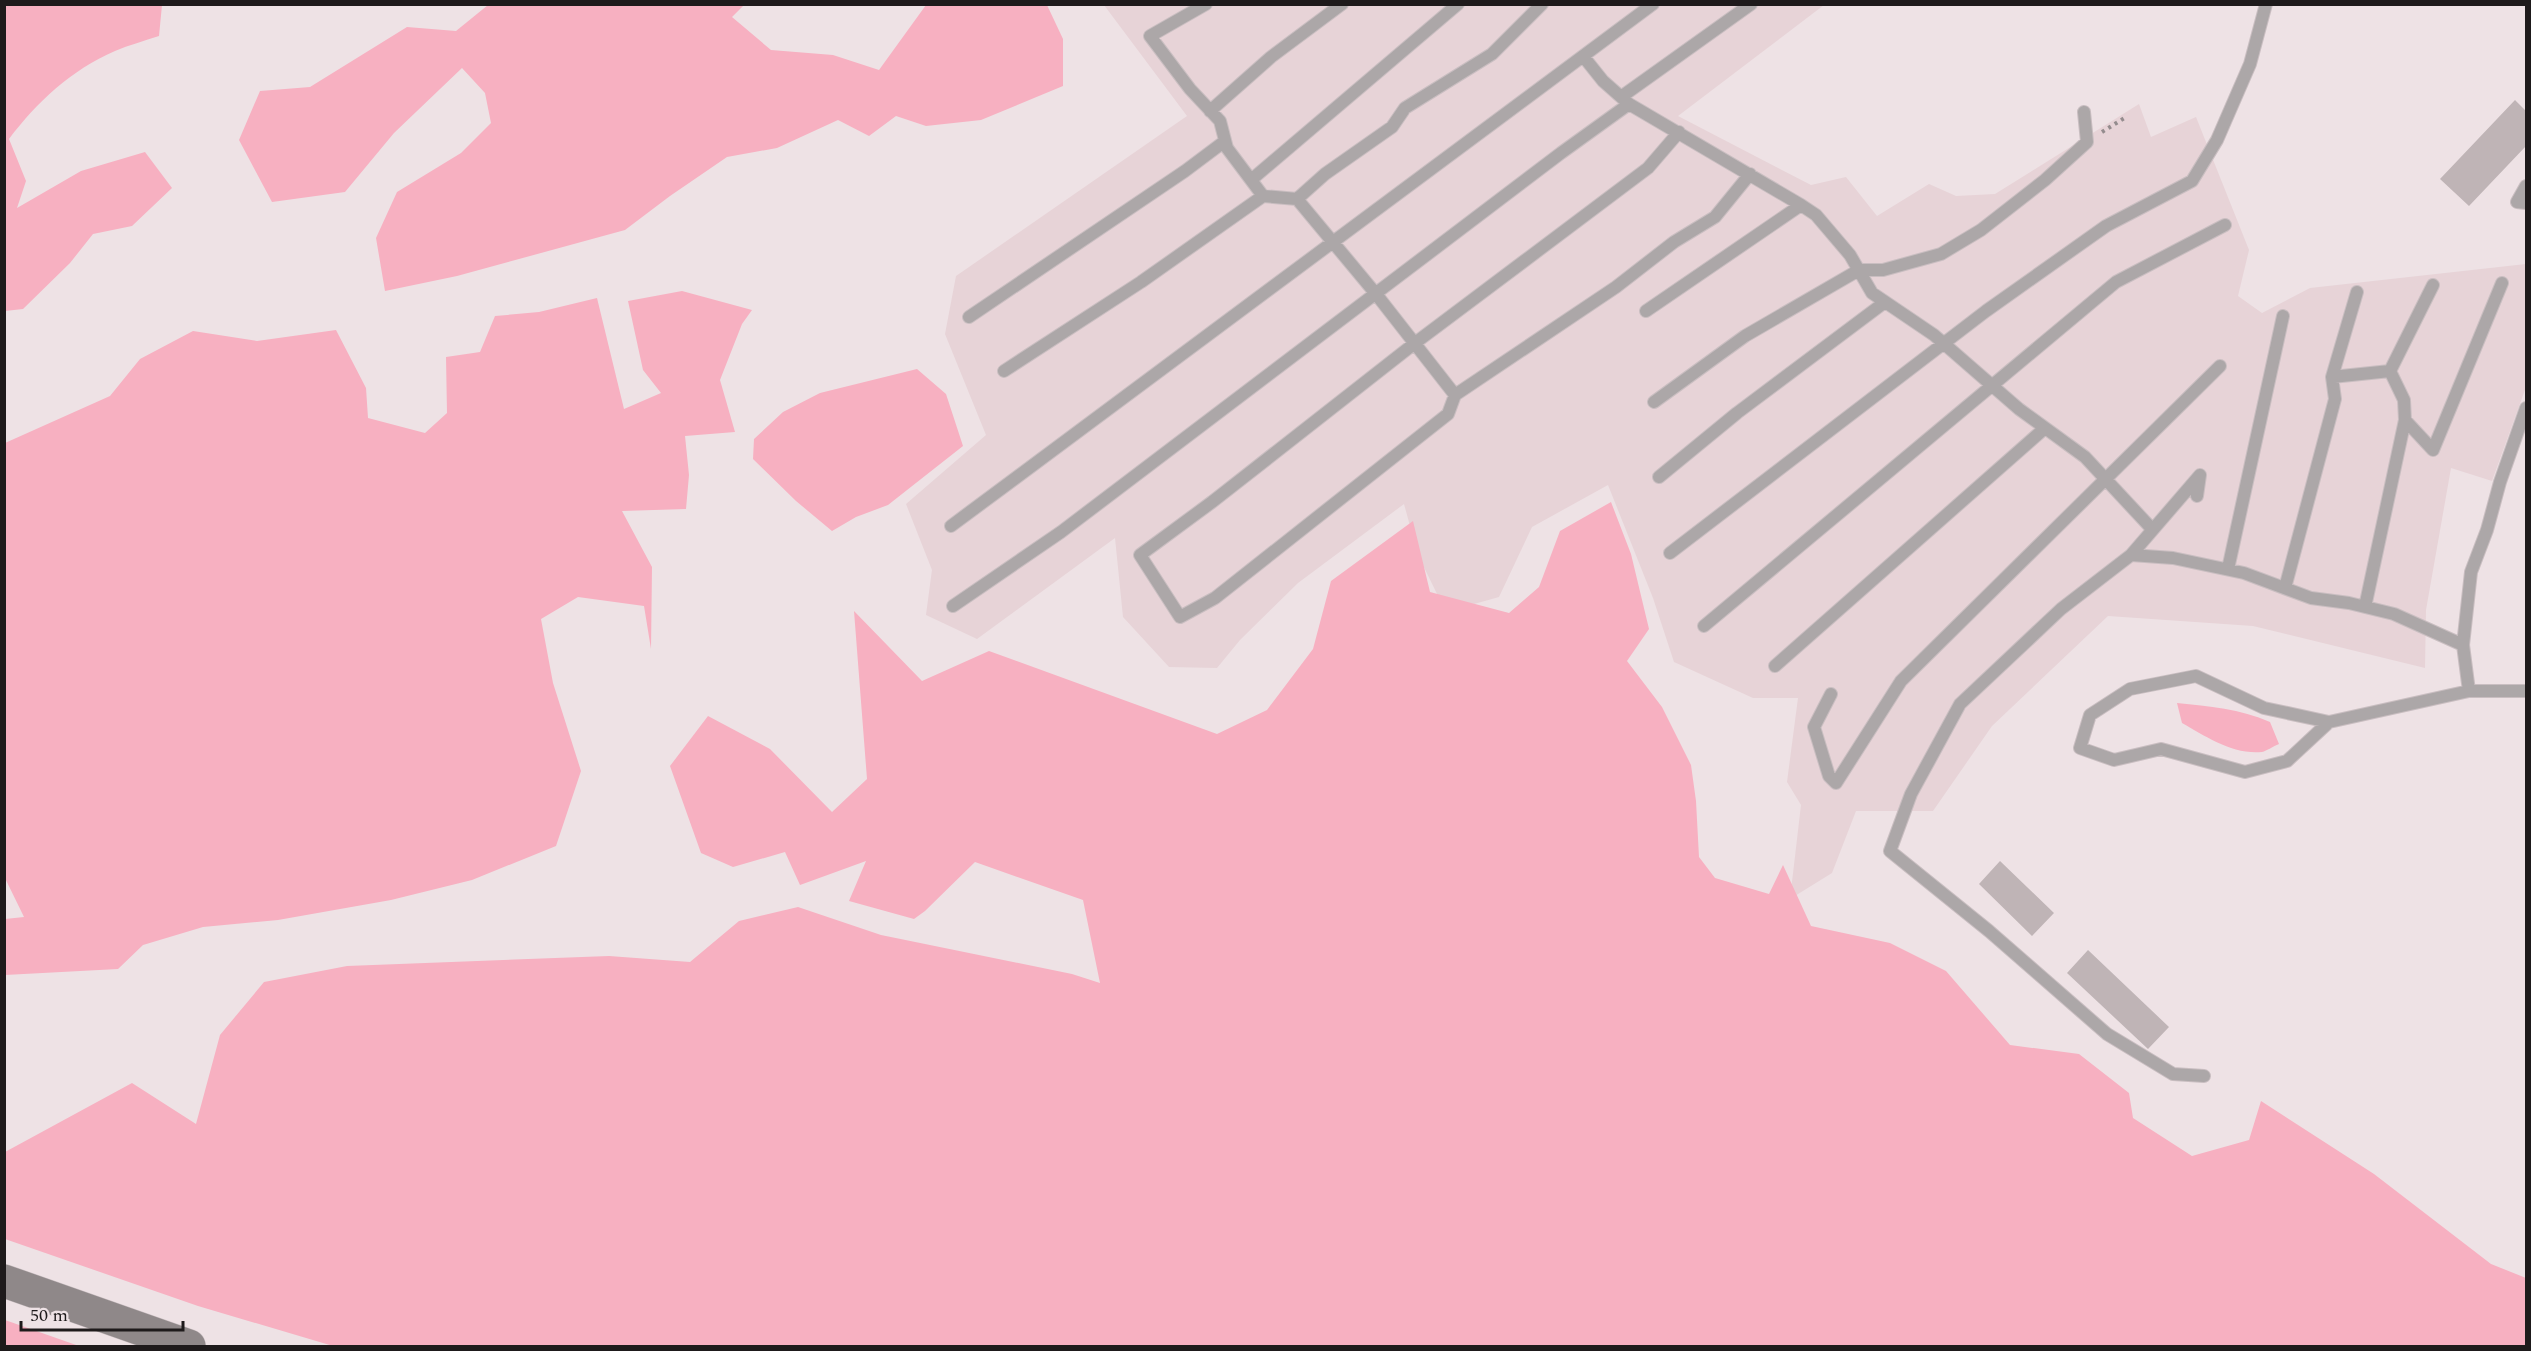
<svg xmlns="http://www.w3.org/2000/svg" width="2531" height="1351" viewBox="0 0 2531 1351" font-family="Spectral,serif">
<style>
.built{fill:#e7d3d7}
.green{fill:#f7b0c1}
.building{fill:#bfb4b6}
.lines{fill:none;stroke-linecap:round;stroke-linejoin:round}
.lane-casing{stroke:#c9bec1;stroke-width:14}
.secondary-casing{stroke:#c9bec1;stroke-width:34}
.path{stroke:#948c8e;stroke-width:4;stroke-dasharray:3 4.5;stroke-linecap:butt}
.lane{stroke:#aca7a8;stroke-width:12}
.secondary{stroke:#8f8889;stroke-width:33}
</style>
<rect width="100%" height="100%" fill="#eee2e5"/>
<path class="built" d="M1104,5H1824L1678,116L1811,185L1846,177L1877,216L1929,184L1956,196L1995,194L2139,104L2151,137L2196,117L2249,250L2238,296L2262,313L2310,288L2526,264V387L2492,481L2451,468L2426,610L2425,668L2253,626L2108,616L1992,726L1933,811H1856L1832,873L1790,899L1801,805L1787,782L1798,698H1753L1674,662L1653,598L1608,485L1532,527L1499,597L1474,604L1439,598L1418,555L1404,504L1298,583L1240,640L1217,668L1169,667L1123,617L1115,538L977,639L926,615L932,570L906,504L986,435L945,334L956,276L1187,116Z"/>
<path class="green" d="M4,5H162L159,36C144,41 129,45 115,51C71,70 37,102 9,139L26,181L17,208L81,171L145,152L172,188L132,226L93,234L70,263L23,309L5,311Z
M488,5H744L732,17L771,50L833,55L879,70L926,5H1047L1063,39V86L981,120L926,126L896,116L869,136L838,120L777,148L727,157L670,196L625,230L457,276L385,291L376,238L397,192L461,153L491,123L485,93L462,68L394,133L345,192L272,202L239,140L260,91L310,87L407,27L456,31Z
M682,291L752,310L742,324L720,380L735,432L685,436L689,475L686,509L622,511L652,567L651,649L644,606L578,597L541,619L553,683L581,771L556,846L472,880L391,900L278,920L203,927L143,945L118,969L5,975V919L24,917L4,876L5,443L110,396L140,359L193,331L257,341L336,330L366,388L368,418L425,433L447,413L446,357L480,352L495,316L539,312L597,298L624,409L661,393L643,370L628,301Z
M917,369L946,394L963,446L888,505L856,517L832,531L796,501L753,459L754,439L783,412L820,393Z
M1611,502L1631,554L1649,629L1627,661L1662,707L1691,765L1696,801L1699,857L1715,878L1769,894L1783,865L1811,926L1890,943L1946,971L2010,1045L2079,1054L2129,1093L2133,1118L2192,1156L2249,1140L2261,1101L2374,1174L2491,1264L2526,1278V1346H333L198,1306L5,1239V1152L132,1083L196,1124L220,1035L264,982L347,966L609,956L690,962L739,921L798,907L881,935L1072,974L1100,983L1083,900L975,862L925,911L914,919L849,901L866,861L800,885L785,852L733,867L701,853L670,766L708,716L770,749L832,812L867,779L854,611L922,681L989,651L1217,734L1267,710L1313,649L1331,581L1413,521L1430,592L1509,613L1539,587L1560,531Z
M2177,703C2209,706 2240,709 2270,722L2279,744C2273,746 2267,751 2262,752C2233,755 2205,736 2182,723Z
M4,1320H5L79,1346H5Z"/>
<path class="building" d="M2515,100L2526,111V146L2469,206L2440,179Z
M2000,861L2054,913L2032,936L1979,884Z
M2088,950L2169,1027L2148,1049L2067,973Z"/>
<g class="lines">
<g class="lane-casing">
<path id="lane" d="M1206,4L1150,36L1190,89L1220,121L1227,148L1263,196
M1583,56L1603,81L1629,104L1801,205
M1621,97L1751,4
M1210,111L1271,57L1342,4
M1679,132L1648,168L1415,343L1212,502L1140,555L1180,617L1215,598L1448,414L1455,395L1616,287L1674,242L1715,217L1750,174
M1251,180L1458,4
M2526,186L2517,202L2526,203
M1297,199L1376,294L1455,395
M2357,292L2332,377L2390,371
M1646,311L1801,205L1816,215L1850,255L1872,293L1934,335L2019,409L2085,457L2152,529
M969,317L1185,171L1225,141
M1004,371L1141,282L1263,196L1297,199L1325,174L1392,127L1405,108L1492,54L1542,4
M1654,402L1745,336L1859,270H1883L1941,254L1981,230L2045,180L2087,142L2084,112
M2405,420L2404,400L2390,371L2433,285
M1659,477L1737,413L1885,302
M951,526L1653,4
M1670,553L1986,311L2106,226L2192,181L2217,140L2250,64L2266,4
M2131,555L2200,475L2197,496
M2228,569L2283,316
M2285,588L2335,399L2332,377
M953,606L1061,532L1561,153L1629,104
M2365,607L2405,420L2433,450L2502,283
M1704,626L2116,282L2225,225
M2463,645L2471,572L2487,530L2500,482L2526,408
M1775,666L2045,428
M1831,694L1814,727L1829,776L1836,783L1901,681L2220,366
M2329,722L2287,761L2245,772L2161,749L2114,760L2080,748L2090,715L2130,689L2196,676L2264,708L2329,722L2469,691H2526
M2204,1076L2173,1074L2107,1034L1989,931L1890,851L1911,794L1960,704L2061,609L2131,555L2173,558L2244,573L2311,598L2349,603L2394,614L2463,645L2469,691"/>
</g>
<g class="secondary-casing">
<path id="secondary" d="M4,1281L189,1346"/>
</g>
<path class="path" d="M2102,132L2126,117"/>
<use href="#lane" class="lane"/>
<use href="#secondary" class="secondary"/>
</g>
<rect width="2531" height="1351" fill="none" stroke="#1e1a1b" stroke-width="12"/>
<path d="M21 1321v9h162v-9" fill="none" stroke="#1e1a1b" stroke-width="3"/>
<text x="30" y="1321" font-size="18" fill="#1e1a1b" stroke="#eee2e5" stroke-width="4.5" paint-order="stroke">50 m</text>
</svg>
